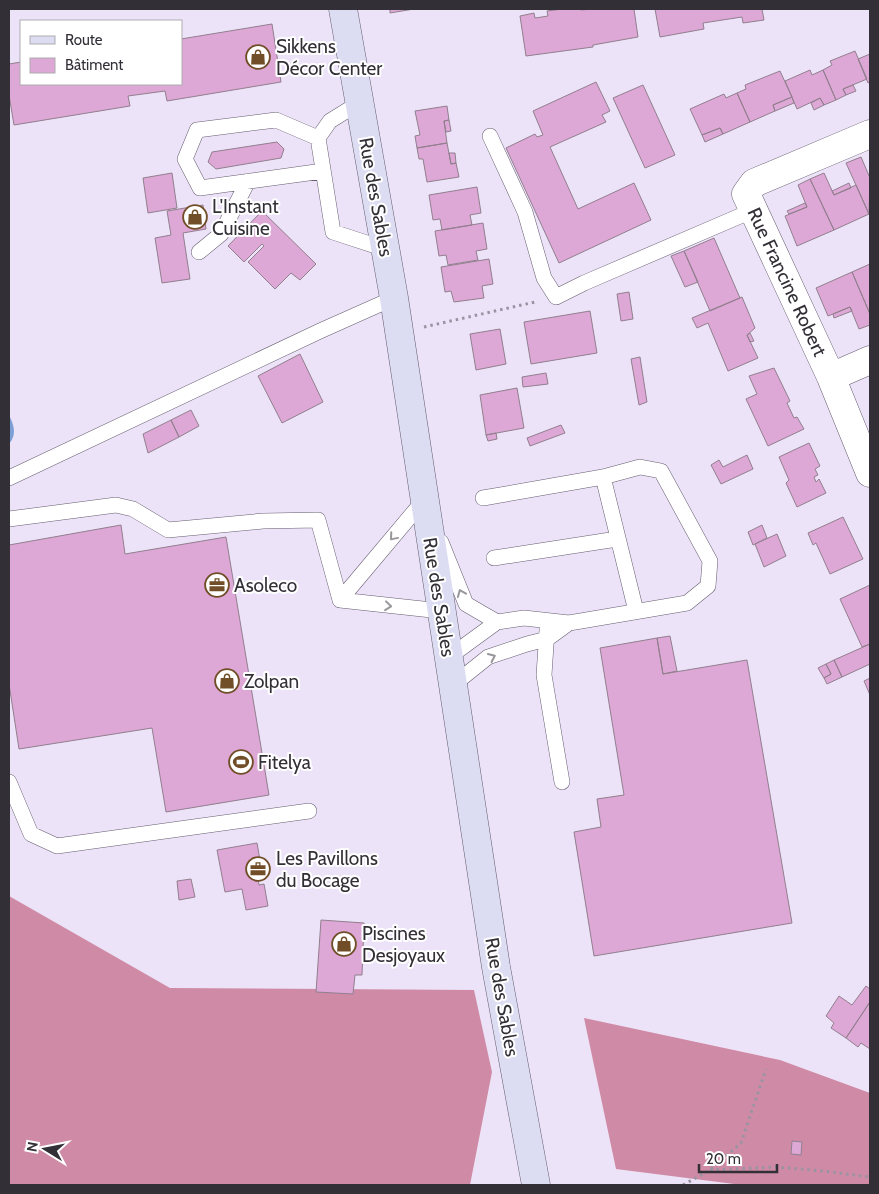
<svg xmlns="http://www.w3.org/2000/svg" width="879" height="1194" viewBox="0 0 879 1194" font-family="Cabin,sans-serif">
<style>
.forest{fill:#cf8ba6}
.water{fill:#7c9fd5}
.building{fill:#dda7d6;stroke:#917f8e}
.lines{fill:none;stroke-linecap:round;stroke-linejoin:round}
.lane-casing{stroke:#655d6f;stroke-width:16}
.street-casing{stroke:#655d6f;stroke-width:29}
.secondary-casing{stroke:#655d6f;stroke-width:29}
.path{stroke:#9a93a2;stroke-width:3;stroke-dasharray:2.5 4;stroke-linecap:butt}
.lane{stroke:#fff;stroke-width:15}
.street{stroke:#fff;stroke-width:28}
.secondary{stroke:#dcdcf2;stroke-width:28}
.oneway{stroke:#99979b}
.labels{text-anchor:middle;dominant-baseline:central;stroke-width:4;stroke-linejoin:round;paint-order:stroke}
.poi-label{font-size:19px;fill:#332f37;stroke:#fff;text-anchor:start}
.street-label{font-size:19px;fill:#332f37;stroke:#fff}
</style>
<rect width="100%" height="100%" fill="#ede3f8"/>
<path class="forest" d="M9,896L170,988L474,990L492,1072L470,1185H9Z
M584,1018L780,1060L870,1093V1185H742L616,1169Z"/>
<path class="water" d="M9,415C14,425 17,435 9,444Z"/>
<path class="building" d="M390,9H414L390,13Z
M562,9H581V10L592,9H634L638,37L593,45V47L526,56L520,16L534,13L535,18L548,16L547,11Z
M655,9H762L764,20L743,23L742,17L703,23L704,29L660,37Z
M272,24L281,82L167,101L165,91L128,96L130,106L14,125L9,95V64L21,62V84H181V39Z
M855,51L867,79L843,89L846,95L836,100L823,70L832,65L830,61Z
M870,54V82L868,83L858,59Z
M810,70L812,75L823,70L836,100L824,105L820,98L797,109L785,81Z
M780,71L792,97L773,105L775,111L750,122L737,93L746,89L745,85Z
M596,82L610,111L602,115L606,122L550,147L578,209L634,183L651,220L559,263L506,148L535,134L537,137L543,135L533,111Z
M643,85L675,155L645,168L613,98Z
M853,85L856,91L846,95L843,89Z
M737,93L750,122L723,134L720,128L702,135L690,109L724,94L726,98Z
M792,97L794,103L775,111L773,105Z
M820,98L824,105L814,110L811,103Z
M447,106L449,120L444,121L447,143L417,148L415,136L420,135L415,111Z
M449,120L451,131L446,132L444,121Z
M720,128L723,134L705,142L702,135Z
M277,142L284,149L281,158L216,169L208,162L212,152Z
M447,143L451,164L456,163L459,177L427,182L423,159H419L417,148Z
M449,153H455L456,163L451,164Z
M861,157L870,178L869,214L846,163Z
M172,173L177,208L148,213L143,178Z
M824,173L834,195L856,185L869,214L834,230L810,179Z
M810,179L834,230L797,246L785,216L807,207L798,185Z
M849,183L851,188L834,195L832,191Z
M477,187L481,213L470,215L472,225L442,230L440,219L433,220L429,195Z
M805,203L807,207L789,214L787,211Z
M203,205L206,229L183,233L190,279L162,283L155,238L171,235L167,211Z
M262,211L316,264L300,280L291,273L275,289L248,262L264,246L262,244L244,262L228,246Z
M483,223L487,249L476,251L478,260L448,265L446,255L439,256L435,231Z
M714,238L740,298L710,311L684,251Z
M684,251L698,282L685,287L671,256Z
M489,259L493,284L482,286L484,298L454,302L451,291L445,292L441,267Z
M870,264V314L852,272Z
M852,272L870,314V325L859,329L850,307L828,316L816,288Z
M629,292L633,319L621,321L617,294Z
M742,297L755,328L747,335L758,358L728,371L708,323L697,328L692,318Z
M850,307L852,311L834,318L833,314Z
M590,311L597,353L531,364L524,322Z
M500,329L506,364L476,370L470,334Z
M750,333L754,341L750,342L747,335Z
M300,354L323,402L282,423L258,376Z
M640,357L647,402L639,405L631,359Z
M774,368L790,401L787,403L794,418L797,417L804,429L768,446L746,399L757,394L749,376Z
M546,373L548,384L523,387L522,377Z
M517,388L524,428L486,435L480,395Z
M191,410L199,426L179,437L171,420Z
M171,420L179,437L148,453L143,434Z
M561,425L565,433L530,446L527,438Z
M496,433L497,439L488,441L486,435Z
M809,443L820,466L815,469L818,475L814,477L816,482L819,479L826,493L797,507L786,483L789,480L779,457Z
M747,455L753,469L721,484L711,465L719,460L723,467Z
M843,517L863,559L830,574L816,543L813,545L808,533Z
M121,525L125,554L226,537L269,795L166,812L152,728L19,749L9,684V545Z
M762,525L767,538L753,545L748,532Z
M777,534L786,556L764,567L755,544Z
M870,585V644L862,647L840,599Z
M670,636L677,671L663,674L657,638Z
M657,638L663,674L747,660L792,923L594,956L574,832L601,827L597,799L624,795L600,648Z
M870,644V664L842,677L834,660Z
M834,660L842,677L827,684L824,678L831,674L826,664Z
M826,664L831,674L824,678L818,668Z
M870,678V695L864,681Z
M257,843L261,866L256,867L259,885L264,884L268,906L246,910L242,889L225,892L217,850Z
M191,879L195,897L179,900L177,881Z
M321,920L364,923L362,975H355L353,994L316,992Z
M866,986L870,989V1002L846,1038L831,1028L834,1023L826,1016L839,996L852,1005Z
M870,1002V1049L861,1043L858,1047L846,1038Z
M792,1141L802,1142L801,1155L791,1154Z"/>
<g class="lines">
<g class="lane-casing">
<path id="lane" d="M359,103L330,121L318,138L333,232L385,249
M490,136L525,212L544,278L556,297L584,283L754,210
M318,138L276,120L197,130L185,159L200,188L323,171
M199,252L221,234L248,181
M603,477L636,611
M9,478L320,331L394,298
M483,498L603,477L640,467L661,471L710,561L708,586L687,603L569,623
M9,519L116,505L133,509L168,530L263,521L318,520L340,600
M441,542L466,604L497,622
M494,558L617,539
M340,600L424,500L425,502
M340,600L441,611
M547,630L544,675L562,782
M449,657L497,622L524,618L569,623L547,639L527,644L488,657L453,685
M9,782L31,834L57,846L309,811"/>
</g>
<g class="street-casing">
<path id="street" d="M870,134L754,183L746,194L831,377L870,473
M831,377L870,360"/>
</g>
<g class="secondary-casing">
<path id="secondary" d="M343,9L394,298L496,967L536,1185"/>
</g>
<path class="path" d="M424,327L535,302
M710,1170L776,1167L823,1171L870,1177
M683,1185L710,1170L741,1143L766,1069"/>
<use href="#lane" class="lane"/>
<use href="#street" class="street"/>
<use href="#secondary" class="secondary"/>
</g>
<defs><path id="oneway-chevron" d="M-2-3.5L2.5 0L-2 3.5" fill="none" stroke-width="1.6" stroke-linecap="round" stroke-linejoin="round" transform="scale(1.25)"/></defs>
<g class="oneway">
<use href="#oneway-chevron" transform="translate(393 537) rotate(130)"/>
<use href="#oneway-chevron" transform="translate(461 593) rotate(-112)"/>
<use href="#oneway-chevron" transform="translate(388 606) rotate(6)"/>
<use href="#oneway-chevron" transform="translate(492 657) rotate(-25)"/>
</g>
<defs>
<g id="shop-ring" transform="scale(1.25)"><circle r="9.5" fill="#fff" stroke="#714e27" stroke-width="1.5"/><path d="M-5-2.5h2.3a2.7 3.5 0 0 1 5.4 0H5L5.5 6h-11ZM-1.5-2.5h3a1.5 2.3 0 0 0-3 0Z" fill="#714e27"/></g>
<g id="office-ring" transform="scale(1.25)"><circle r="9.5" fill="#fff" stroke="#714e27" stroke-width="1.5"/><path d="M-6-3h4V-5.5h4V-3h4V5H-6ZM-1-4.5V-3h2v-1.5ZM-6 0V1H6V0Z" fill="#714e27"/></g>
<g id="stadium-ring" transform="scale(1.25)"><circle r="9.5" fill="#fff" stroke="#714e27" stroke-width="1.5"/><path d="M0-5a6.5 5 0 1 0 0 10a6.5 5 0 1 0 0-10ZM-3.5-1.8h7v3.6h-7Z" fill="#714e27"/></g>
</defs>
<g fill-rule="evenodd">
<use href="#shop-ring" x="258" y="57"/>
<use href="#shop-ring" x="195" y="217"/>
<use href="#office-ring" x="217" y="585"/>
<use href="#shop-ring" x="227" y="681"/>
<use href="#stadium-ring" x="241" y="762"/>
<use href="#office-ring" x="258" y="869"/>
<use href="#shop-ring" x="344" y="944"/>
</g>
<g class="labels">
<g class="poi-label">
<text x="276" y="46">Sikkens<tspan x="276" dy="22">Décor Center</tspan></text>
<text x="212" y="206">L'Instant<tspan x="212" dy="22">Cuisine</tspan></text>
<text x="234" y="585">Asoleco</text>
<text x="244" y="681">Zolpan</text>
<text x="258" y="762">Fitelya</text>
<text x="276" y="858">Les Pavillons<tspan x="276" dy="22">du Bocage</tspan></text>
<text x="362" y="933">Piscines<tspan x="362" dy="22">Desjoyaux</tspan></text>
</g>
<g class="street-label">
<text transform="translate(376 197) rotate(80)">Rue des Sables</text>
<text transform="translate(787 282) rotate(65)">Rue Francine Robert</text>
<text transform="translate(439 597) rotate(81)">Rue des Sables</text>
<text transform="translate(502 997) rotate(80)">Rue des Sables</text>
</g>
</g>
<rect width="879" height="1194" fill="none" stroke="#332f37" stroke-width="20"/>
<rect x="20" y="20" width="162" height="65" fill="#ffffff" stroke="#adacaf"/>
<rect x="30" y="36" width="25" height="8" fill="#dcdcf2" stroke="#adacaf"/>
<text x="65" y="45" font-size="15" fill="#332f37">Route</text>
<rect x="30" y="58" width="25" height="15" fill="#dda7d6" stroke="#adacaf"/>
<text x="65" y="70" font-size="15" fill="#332f37">Bâtiment</text>
<g transform="translate(45 1149) rotate(280)" stroke="#ffffff" stroke-width="4" paint-order="stroke">
<path d="M0-4L9 19L0 12L-9 19Z" fill="#332f37"/>
<text y="-8" font-size="14" font-weight="bold" text-anchor="middle" fill="#332f37">N</text>
</g>
<path d="M699 1164v8h78v-8" fill="none" stroke="#332f37" stroke-width="2.5"/>
<text x="706" y="1164" font-size="15" fill="#332f37" stroke="#ffffff" stroke-width="4" paint-order="stroke">20 m</text>
</svg>
